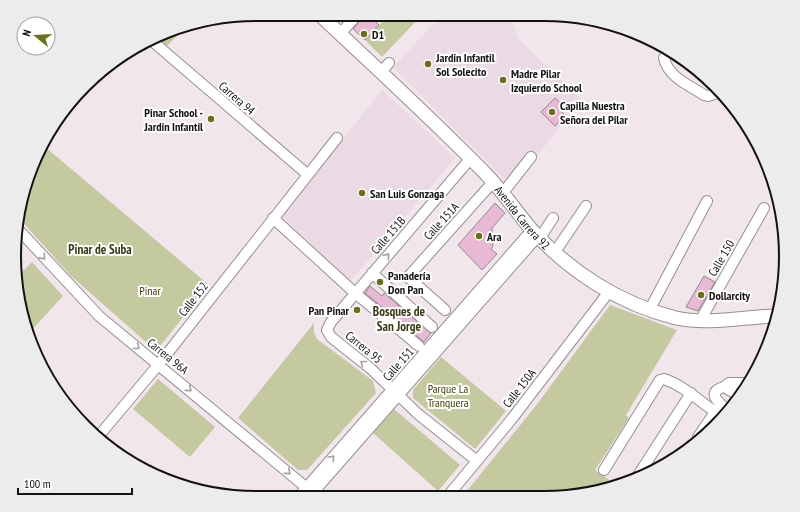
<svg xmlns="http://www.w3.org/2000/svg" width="800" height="512" viewBox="0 0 800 512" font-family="'PT Sans Narrow',sans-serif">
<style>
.built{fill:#ebd9e3}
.green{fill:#c5c99f}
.building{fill:#e9b8d5;stroke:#938a8f}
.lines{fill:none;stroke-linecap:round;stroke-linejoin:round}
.minor-casing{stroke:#978e93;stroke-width:12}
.major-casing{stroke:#978e93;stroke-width:15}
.minor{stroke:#fff;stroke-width:10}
.major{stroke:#fff;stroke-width:13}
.oneway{stroke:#a1a0a1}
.poi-dot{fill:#6b6f15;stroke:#fff;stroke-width:1.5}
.labels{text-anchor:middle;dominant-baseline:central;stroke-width:4;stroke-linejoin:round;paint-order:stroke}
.poi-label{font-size:12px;font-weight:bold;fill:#141113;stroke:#fff;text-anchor:start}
.street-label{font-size:12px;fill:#141113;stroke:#fff}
.park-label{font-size:12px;fill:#414306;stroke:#fff}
.neighbourhood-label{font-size:13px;font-weight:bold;fill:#383b12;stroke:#fff}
.rim{fill:none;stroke:#141113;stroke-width:2}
</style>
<rect width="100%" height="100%" fill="#f0e6ec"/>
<path class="built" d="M442,15L510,16L519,40L581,99L534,160L506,181L393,67Z
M382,90L455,158L350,282L282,216Z"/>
<path class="green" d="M389,15H422L382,57L365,40Z
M188,25L167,46L157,37L178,27Z
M44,146L209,285L156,351L71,276L19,218L27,178Z
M32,262L63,296L29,333L22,318L18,276Z
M610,305L677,330L626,415L629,418L595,470L614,483L560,497H462L535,407Z
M314,323V333L317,339L373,381L376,393L307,470H298L238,418Z
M441,357L506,411L476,448H474L413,398V390Z
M158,379L215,427L190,457L133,409Z
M394,409L460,465L438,491L373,433Z"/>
<path class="building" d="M363,15H369L379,25L365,40L353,29L362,19Z
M555,98L567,109L562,112L565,115L555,126L541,112Z
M495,203L505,213L492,228L493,246L491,249L497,254L482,270L458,245Z
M704,276L715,282L698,311L686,307Z
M370,286L382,296L384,293L431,333L424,342L365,293Z"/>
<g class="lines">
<g class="minor-casing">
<path id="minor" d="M340,34L357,15
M151,40L307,174
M669,51L664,58C668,77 689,85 704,95L708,96L718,93
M381,72L389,63
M470,159L331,322L327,330L331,337L370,368L418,414L477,461
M502,194L531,157
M273,218L355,293L419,346
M17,228L99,316L313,493
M540,238L553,218
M555,252L586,206
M372,273L432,327
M650,309L707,201
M445,310L408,277L493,182
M700,321L764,208
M724,387L729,383H745
M729,411C721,405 704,392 724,387L738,395
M698,437L715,412
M97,438L159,364L337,138
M604,470L660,380L664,379C687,387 703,405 723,417
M637,477L691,393
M299,496L532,230
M310,496L538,236
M447,497L511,420L608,293"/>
</g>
<g class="major-casing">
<g id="major">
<path id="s1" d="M319,14C374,66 430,117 483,171C501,189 515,210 531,229C570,272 620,304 676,318C709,325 743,317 775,316"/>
</g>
</g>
<use href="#minor" class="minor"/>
<use href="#major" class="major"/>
</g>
<defs><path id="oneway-chevron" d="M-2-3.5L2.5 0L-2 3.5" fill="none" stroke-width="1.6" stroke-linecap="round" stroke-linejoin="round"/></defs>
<g class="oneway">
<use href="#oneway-chevron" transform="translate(387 256) rotate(-49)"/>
<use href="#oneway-chevron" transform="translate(43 257) rotate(48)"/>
<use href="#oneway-chevron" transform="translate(137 347) rotate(38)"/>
<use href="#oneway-chevron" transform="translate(363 363) rotate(-141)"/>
<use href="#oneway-chevron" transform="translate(189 389) rotate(40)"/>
<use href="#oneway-chevron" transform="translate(332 458) rotate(-49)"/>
<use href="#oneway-chevron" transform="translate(288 472) rotate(40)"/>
</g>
<g class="poi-dot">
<circle cx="364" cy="34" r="4"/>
<circle cx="428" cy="64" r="4"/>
<circle cx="503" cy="80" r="4"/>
<circle cx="552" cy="112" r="4"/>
<circle cx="211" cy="119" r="4"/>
<circle cx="362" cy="193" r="4"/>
<circle cx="479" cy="236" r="4"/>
<circle cx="380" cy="282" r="4"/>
<circle cx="701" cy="295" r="4"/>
<circle cx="357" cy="310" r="4"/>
</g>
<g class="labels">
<g class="poi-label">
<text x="372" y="34">D1</text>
<text x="436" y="57">Jardín Infantil<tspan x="436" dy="14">Sol Solecito</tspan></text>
<text x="511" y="73">Madre Pilar<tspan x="511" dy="14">Izquierdo School</tspan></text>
<text x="560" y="105">Capilla Nuestra<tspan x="560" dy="14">Señora del Pilar</tspan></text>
<text x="203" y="112" text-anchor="end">Pinar School -<tspan x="203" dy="14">Jardín Infantil</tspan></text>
<text x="370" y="193">San Luis Gonzaga</text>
<text x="487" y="236">Ara</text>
<text x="388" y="275">Panadería<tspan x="388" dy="14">Don Pan</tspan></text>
<text x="709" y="295">Dollarcity</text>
<text x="349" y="310" text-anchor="end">Pan Pinar</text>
</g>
<g class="street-label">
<text transform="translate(237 98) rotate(41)">Carrera 94</text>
<text stroke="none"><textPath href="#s1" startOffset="288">Avenida Carrera 92</textPath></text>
<text transform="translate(441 221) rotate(-48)">Calle 151A</text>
<text transform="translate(388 235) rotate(-49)">Calle 151B</text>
<text transform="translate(721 258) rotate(-60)">Calle 150</text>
<text transform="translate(193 299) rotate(-52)">Calle 152</text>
<text transform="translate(364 347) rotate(39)">Carrera 95</text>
<text transform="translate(168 356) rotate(39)">Carrera 96A</text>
<text transform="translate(398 364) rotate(-49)">Calle 151</text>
<text transform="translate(519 388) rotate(-52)">Calle 150A</text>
</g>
<g class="park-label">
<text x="150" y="290">Pinar</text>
<text x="448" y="388">Parque La<tspan x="448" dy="14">Tranquera</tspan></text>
</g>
<g class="neighbourhood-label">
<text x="100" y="249">Pinar de Suba</text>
<text x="399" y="311">Bosques de<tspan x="399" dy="15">San Jorge</tspan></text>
</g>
</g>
<path d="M0 0H800V512H0ZM256 21H544A235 235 0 0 1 779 256V256A235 235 0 0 1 544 491H256A235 235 0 0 1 21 256V256A235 235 0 0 1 256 21Z" fill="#ececec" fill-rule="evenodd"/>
<path class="rim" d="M256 21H544A235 235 0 0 1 779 256V256A235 235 0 0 1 544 491H256A235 235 0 0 1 21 256V256A235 235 0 0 1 256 21Z"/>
<g transform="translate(36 36) rotate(288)"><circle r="19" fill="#ffffff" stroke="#a1a0a1"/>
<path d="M0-3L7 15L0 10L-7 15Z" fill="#6b6f15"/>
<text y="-6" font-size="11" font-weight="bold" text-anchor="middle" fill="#141113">N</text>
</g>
<path d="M18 488v6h114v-6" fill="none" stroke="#141113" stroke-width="2"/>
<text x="24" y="488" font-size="12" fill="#141113" stroke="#ffffff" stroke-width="3" paint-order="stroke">100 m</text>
</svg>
